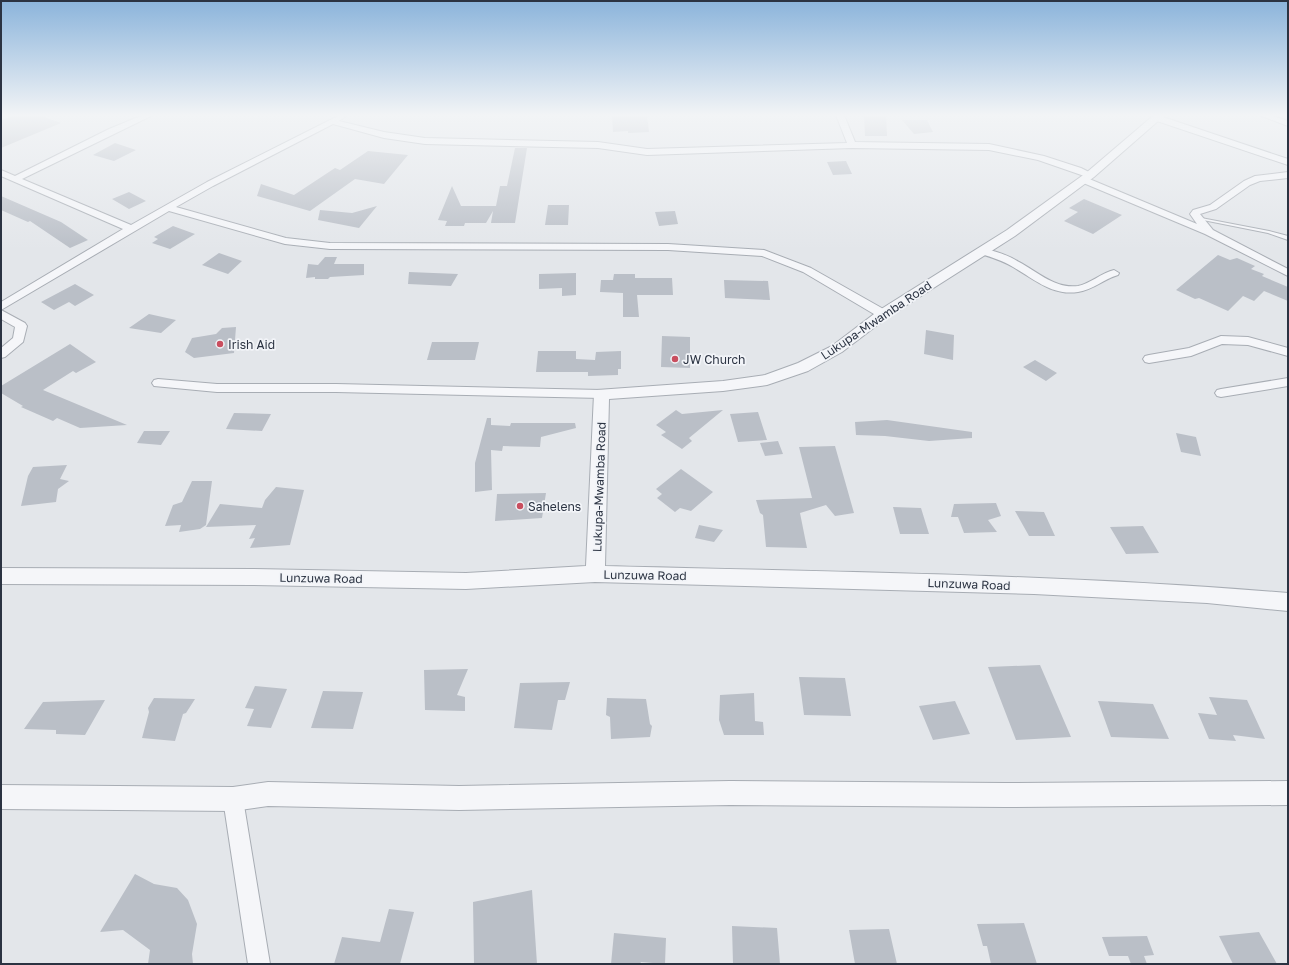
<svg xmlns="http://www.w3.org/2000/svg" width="1289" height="965" viewBox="0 0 1289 965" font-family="'Golos Text',sans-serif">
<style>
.building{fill:#babfc7}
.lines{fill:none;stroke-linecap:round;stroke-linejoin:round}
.service-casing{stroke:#a8adb4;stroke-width:2}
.minor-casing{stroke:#a8adb4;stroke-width:2}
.tertiary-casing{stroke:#a8adb4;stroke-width:2}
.service{fill:#f5f6f9;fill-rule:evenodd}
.minor{fill:#f5f6f9;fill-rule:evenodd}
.tertiary{fill:#f5f6f9;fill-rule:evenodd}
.poi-dot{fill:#c94e5f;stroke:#f2f4f8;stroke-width:1.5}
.labels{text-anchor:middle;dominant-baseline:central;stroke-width:3.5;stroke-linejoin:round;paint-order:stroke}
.street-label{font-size:12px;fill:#2b3342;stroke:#f2f4f8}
.poi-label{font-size:12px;fill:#2b3342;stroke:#f2f4f8;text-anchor:start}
</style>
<rect width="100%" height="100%" fill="#e3e6ea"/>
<path class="building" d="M16,115H39L61,123L1,148V120Z
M618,115H647L649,132L628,133V131L613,132L612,116H618Z
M864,115H886L887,136H865Z
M902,120H927L933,132L914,134Z
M115,143L136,150L114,161L93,155Z
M515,148H527L515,223H491L493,211L486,223H465L464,226H445L447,221L438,220L452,186L461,206H496L500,186H507Z
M368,151L408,155L384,184L355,179L310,211L257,196L261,184L294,195L335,168L340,170Z
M846,161L852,174L833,175L827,162Z
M129,192L146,201L129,209L112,199Z
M1,196L61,222L88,240L70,248L30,221L28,222L1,210Z
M1084,199L1122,215L1093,234L1064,221L1078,212L1069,208Z
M548,205H569L568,225H545Z
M377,206L359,228L318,220L320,210L352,213Z
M675,211L678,224L659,226L655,212Z
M173,226L195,234L170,249L152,243L158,239L154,237Z
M219,253L242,261L228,274L202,265Z
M1218,255L1230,260L1237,258L1255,266L1251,269L1264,274L1262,276L1288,287V301L1264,291L1254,301L1243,296L1228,311L1199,298L1195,299L1176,290Z
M325,257H337L334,264H364V275L330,277L328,279H315V277L306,278L308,264L318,265Z
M409,272L458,274L451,286L408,284Z
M576,273V295L562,296V288L539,289V274Z
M614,274H635V278H672L673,295H637L639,317H623V293L600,292L601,280H613Z
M724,280L768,281L770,300L725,298Z
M75,284L94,295L75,306L69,302L54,310L41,302Z
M149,314L176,320L161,333L129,328Z
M236,327L234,353L194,358L185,352L192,338L216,334L222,328Z
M926,330L954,335L953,360L924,354Z
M662,336L690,337V368L661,367Z
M432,342H479L475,360H427Z
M70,344L96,362L76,373L73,371L43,390L127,425L80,428L57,418L53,421L21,407L23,406L1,393V386Z
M538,351H576V359L595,360L596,352L621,351V369H618V375L588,376V372H536Z
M1035,360L1057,373L1046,381L1023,367Z
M676,410L682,414L723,410L689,438L692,441L682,449L661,435L666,432L656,425Z
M758,412L767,440L738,442L730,414Z
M234,413L271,414L262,431L226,429Z
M487,418H491V425L510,426L511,423H575L576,428L541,437L540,447L503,446L502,451L491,450L492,490L475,492V463Z
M887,420L972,432V438L929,441L885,436L856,435L855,422Z
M144,431H170L161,445L137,443Z
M1176,433L1196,437L1201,456L1181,452Z
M778,441L783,454L765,456L760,443Z
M835,446L854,513L835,516L826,505L800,513L807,548L766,547L763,515L760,513L756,500L812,498L799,447Z
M67,465L60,479L69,481L58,489L56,502L21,506L28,476L33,467Z
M681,469L713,492L691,511L680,508L675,512L657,498L662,494L656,489Z
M192,481H212L206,525L200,529L179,532L181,525L165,526L173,505L182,502Z
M276,487L304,490L290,545L250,548L255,538L249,539L256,525L206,527L220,504L262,508L265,500Z
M546,493L542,518L495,521L497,494Z
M996,503L1001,516L988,520L997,532L964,533L958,517H951L954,504Z
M893,507L921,508L929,534H900Z
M1015,511L1044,512L1055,536H1029Z
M699,525L723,530L714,542L695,538Z
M1143,526L1159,553L1126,554L1110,527Z
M1040,665L1071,737L1016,740L988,667Z
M468,669L457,695L465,697V711L425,710L424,670Z
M799,677L845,678L851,716L804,715Z
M570,682L565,700H558L552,730L514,728L520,683Z
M255,686L287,689L271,728L247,726L254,709L245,708Z
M323,691L363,692L353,729L311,728Z
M754,693L755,721L763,722L764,735H724L719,720L720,695Z
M1209,697L1247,700L1265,739L1233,735L1236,741L1209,739L1198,713L1217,715Z
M154,698L195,699L186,713L183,714L175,741L142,738L149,712L148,708Z
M607,698L646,699L650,724L652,726L650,737L611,739L610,717L606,715Z
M105,700L85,735L56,734V730L24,729L43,702Z
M955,701L970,734L933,740L919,706Z
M1098,701L1153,704L1169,739L1111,737Z
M135,874L154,884L177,888L188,900L197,924L192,954L193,964H148L150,950L123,930L100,932Z
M532,890L537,964H474L473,902Z
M389,909L414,912L400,964H334L342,937L380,942Z
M1024,923L1037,964H991L987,946H983L977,924Z
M732,926L777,928L780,964H733Z
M889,929L897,964H855L849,930Z
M1259,932L1277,964H1233L1219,936Z
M614,933L666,938L665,964L641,962L640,964H611Z
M1147,936L1154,955L1144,956L1147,964H1131L1128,956H1109L1102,937Z"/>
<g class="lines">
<g class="service-casing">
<path id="service" d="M1196,217L1269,231L1288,236V240L1268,233L1198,219L1196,218Z"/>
</g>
<g class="minor-casing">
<path id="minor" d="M143,115H153L22,179L131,225L207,182L340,115L345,117L339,121L384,132L425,138L598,142L647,149L847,143L836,115H844L855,142L989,144L1044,156L1081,168L1095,175L1090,178L1038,160L989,150L852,148L647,155L598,148L425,144L384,138L333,124L213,186L176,207L286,238L330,243L668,244L764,250L811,268L887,311L889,314L887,317H879L803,272L762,256L668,250L330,249L285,244L169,211L1,310L25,323L27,326L23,342L5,357L1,358V348L13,338L15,327L1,319V302L123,229L1,176V170L15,176L109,129Z
M1259,115H1270L1288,121V126Z
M1154,116H1160L1288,159V165L1154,120Z
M1288,172V178L1260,181L1250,185L1216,209L1200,214L1213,230L1288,269V276L1205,234L1081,182L1079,180L1084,177L1087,178L1197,224L1190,214L1193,210L1210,205L1244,181L1255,176Z
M982,248C995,251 1008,255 1019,262C1038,272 1055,289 1078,286C1090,284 1101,273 1114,270L1119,273L1118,275C1104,279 1093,290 1078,292C1052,296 1034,279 1013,267C1002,260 990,257 978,253L977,251Z
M1221,336L1248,337L1288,348V356L1248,345L1222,344L1191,356L1149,363L1145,362L1143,359L1145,356L1149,355L1189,348Z
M1288,378V386L1221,397L1217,396L1215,393L1217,390L1221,389Z
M158,379L217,384H336L602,390L606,391L608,394L606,397L602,398L336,392H217L154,386L152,383L154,380Z
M233,789L240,792L243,799L270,964H248L223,799L226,792Z"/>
</g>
<g class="tertiary-casing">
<path id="tertiary" d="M1154,115H1165L1094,177L1015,236L888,317L842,352L808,371L767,385L723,391L609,399L605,566C832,572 1061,574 1288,593V611L1207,603L1034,594L595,582L466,589L253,585L1,584V568L253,569L466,573L586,566L594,394L597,390L723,381L765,375L798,363L832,346L878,311L1007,230L1086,173Z
M730,781L1005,783L1288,781V805L1005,807L730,805L459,810L268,806L233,811L1,809V785L233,787L268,782L459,786Z"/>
</g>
<use href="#service" class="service"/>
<use href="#minor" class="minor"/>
<use href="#tertiary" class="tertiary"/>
</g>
<linearGradient id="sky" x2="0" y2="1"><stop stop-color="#8bb4db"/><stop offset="0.46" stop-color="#f2f4f6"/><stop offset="1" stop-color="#f2f4f6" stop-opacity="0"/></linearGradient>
<rect width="1289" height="250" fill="url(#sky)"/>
<g class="poi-dot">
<circle cx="220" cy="344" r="4"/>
<circle cx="675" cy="359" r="4"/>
<circle cx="520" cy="506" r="4"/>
</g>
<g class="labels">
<g class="street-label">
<text transform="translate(876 320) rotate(-34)">Lukupa-Mwamba Road</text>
<text transform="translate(599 487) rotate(-88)">Lukupa-Mwamba Road</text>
<text transform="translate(645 575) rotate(1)">Lunzuwa Road</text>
<text transform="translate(321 578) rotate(1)">Lunzuwa Road</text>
<text transform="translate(969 584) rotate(2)">Lunzuwa Road</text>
</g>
<g class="poi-label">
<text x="228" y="344">Irish Aid</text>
<text x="683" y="359">JW Church</text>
<text x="528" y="506">Sahelens</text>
</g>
</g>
<rect width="1289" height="965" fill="none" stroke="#2b3342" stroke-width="4"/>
</svg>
